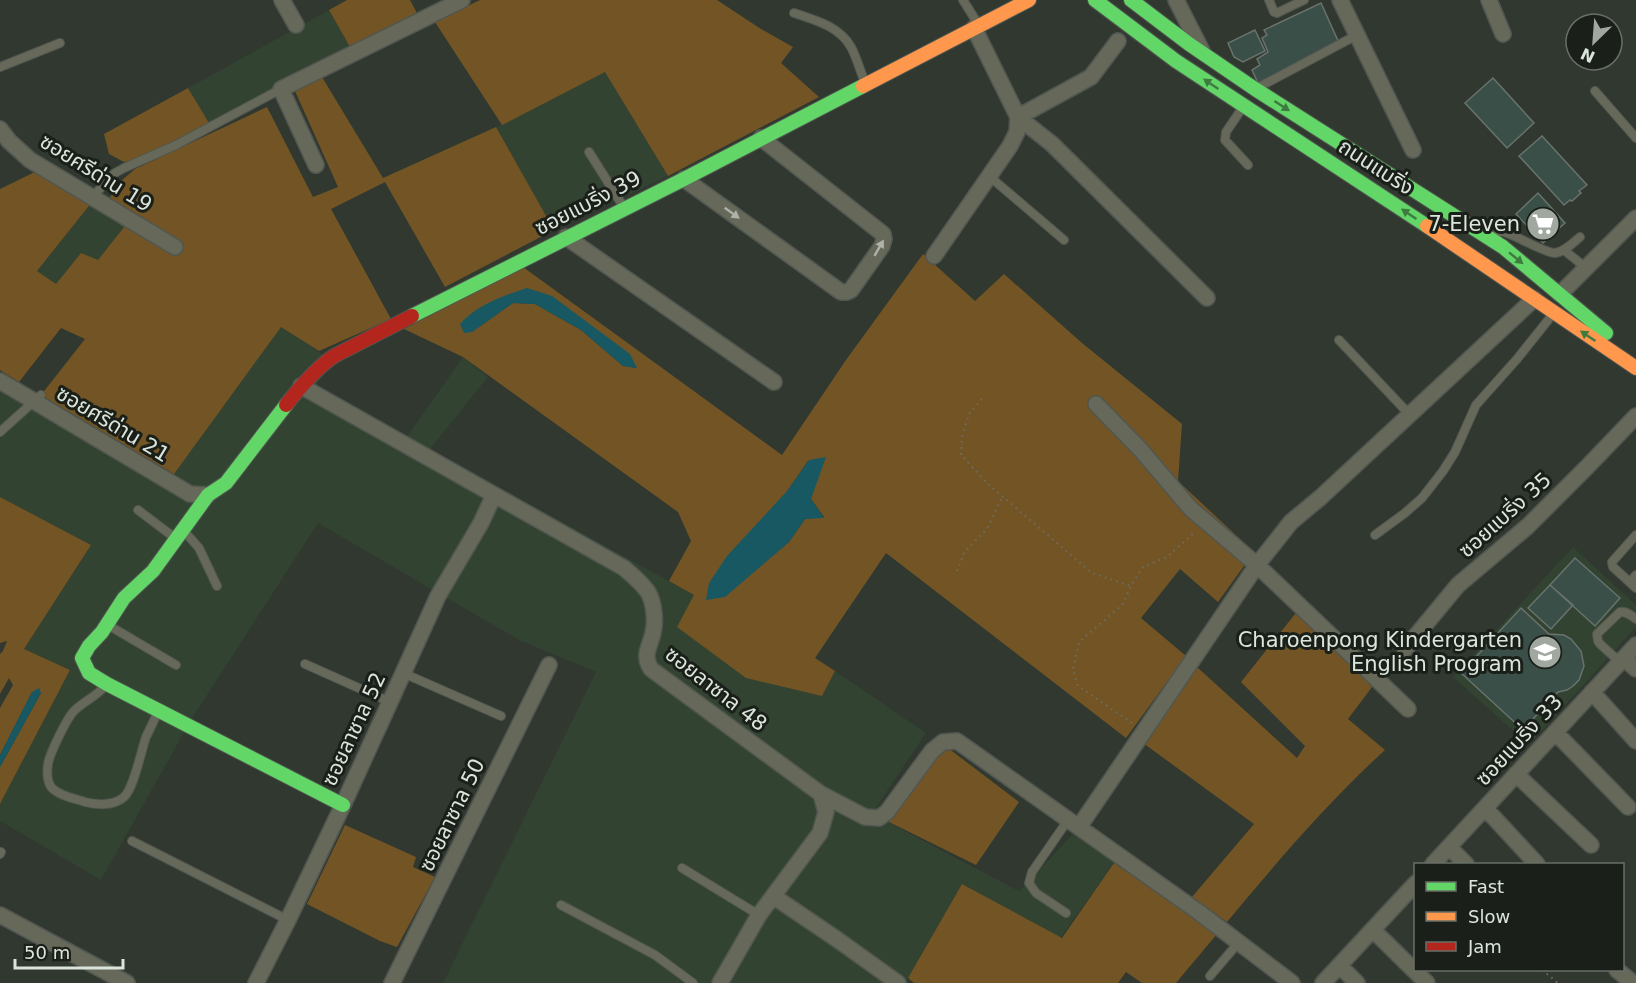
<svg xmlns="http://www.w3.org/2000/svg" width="1636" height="983" viewBox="0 0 1636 983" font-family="'DejaVu Sans','Noto Sans Thai',sans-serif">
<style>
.built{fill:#324331}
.green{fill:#735525;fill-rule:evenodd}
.water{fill:#175863}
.building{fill:#3a4f48;stroke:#69726d;stroke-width:1.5}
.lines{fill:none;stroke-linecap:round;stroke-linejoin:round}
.lane-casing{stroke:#505650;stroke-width:10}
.street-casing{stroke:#505650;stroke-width:18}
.fast-casing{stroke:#505650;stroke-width:16}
.slow-casing{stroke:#505650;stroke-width:16}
.jam-casing{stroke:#505650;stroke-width:16}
.path{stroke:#6c6e63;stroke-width:2;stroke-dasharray:1.5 4.5;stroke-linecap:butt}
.lane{stroke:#666859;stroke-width:8}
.street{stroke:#666859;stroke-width:15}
.fast{stroke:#63d668;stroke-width:14}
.slow{stroke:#ff974d;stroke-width:14}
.jam{stroke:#b3261e;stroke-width:14}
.oneway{fill:#3e7b40}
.oneway2{fill:#adb3a8}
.labels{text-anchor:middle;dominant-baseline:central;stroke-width:6;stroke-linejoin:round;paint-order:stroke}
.street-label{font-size:21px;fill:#dce5dc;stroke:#1a2019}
.poi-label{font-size:21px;fill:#dce5dc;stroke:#1a2019;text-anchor:end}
</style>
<rect width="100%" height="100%" fill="#303830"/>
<path class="built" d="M329,10L350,47L209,123L188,88Z
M605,72L668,176L554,230L496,127Z
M92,202L124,226L98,261L81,253L56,285L37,271Z
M281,326L334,362L319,381L316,388L406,438L463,357L488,377L430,449L694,595L822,696L835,671L926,733L873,812L899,828L1019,891L1073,834L1114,863L1059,940L962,884L905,983H443L596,672L519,640L318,523L191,720L101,880L0,821V804L70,670L24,649L91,545L0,497V370L173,473Z
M1573,547L1636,605V627L1529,745L1453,677Z"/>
<path class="green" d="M347,0H410L418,15L350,47L329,10Z
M480,0H717L761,29L793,47L781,63L819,97L668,176L605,72L502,125L435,22Z
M322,77L383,178L496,127L554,230L445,287L385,182L331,209L391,319L319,351L281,327L174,474L41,395L85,339L61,328L19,382L0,370V189L39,170L92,202L37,271L56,284L81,253L98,260L124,227L107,215L110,198L115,186L135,169L267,107L313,197L338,187L295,91Z
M188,88L209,123L141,158L124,162L109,154L104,134Z
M923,254L975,301L1004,274L1082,343L1182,424L1178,481L1254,552L1218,602L1180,569L1141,618L1186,656L1126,738L886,553L815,658L835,671L822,696L746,678L677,627L694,595L669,581L691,541L678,512L463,357L404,329L523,267L782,455L846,360ZM527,288L637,368L623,366L581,330L535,304L513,303L472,332ZM808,461L811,499L824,517L805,519L789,542L767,560L788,490Z
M0,497L91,545L24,649L70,670L0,804V767L41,693L32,692L0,755V708L13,685L9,678L0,694V654L3,651L7,641L0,643Z
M1299,609L1372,687L1348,719L1385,750C1327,803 1277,862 1227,922L1192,897L1254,824L1143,743L1197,667L1297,758L1305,746L1241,682Z
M948,748L1019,802L976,865L889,822L937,752Z
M345,825L416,857L413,867L435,877L397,947L380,941L307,904Z
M1114,863L1217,934L1176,983H1142L1126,972L1118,983H914L908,978L962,884L1062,938Z"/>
<path class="water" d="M527,288L552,296L630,354L637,368L623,366L581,330L535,304L513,303L472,332L464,333L460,324C477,305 502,296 527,288Z
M826,457L811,499L824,518L805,519L789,542L725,597L706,600L709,583L727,556L788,490L809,460Z
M39,688L41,693L0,767V755L32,692Z"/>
<path class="building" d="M1321,3L1339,43L1259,85L1252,70L1260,65L1257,59L1268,52L1262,38L1267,35L1264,30Z
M1255,30L1265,51L1243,62L1234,57L1228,43Z
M1493,78L1534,123L1507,148L1465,103Z
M1542,136L1587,185L1579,191L1581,193L1572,201L1570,200L1564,205L1519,156Z
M1538,193L1565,223L1543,243L1516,214Z
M1575,558L1620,598L1595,626L1550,585Z
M1550,585L1573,605L1551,629L1528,608Z
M1521,608L1549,634L1564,635L1571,639L1581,651L1584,666L1579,680L1573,686L1567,690L1558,692L1523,730L1461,673Z"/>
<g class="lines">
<g class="lane-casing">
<path id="lane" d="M963,0L978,24
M1269,0L1274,12L1277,13L1304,0
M794,13C815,20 839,26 851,47C857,58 860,71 865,82
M0,67L60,43
M1259,87L1357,35
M1595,91L1636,138
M1243,107L1226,132L1225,140L1248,165
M589,152L623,206
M989,176L1064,240
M92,197L115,173L124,168L176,145L281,89
M1494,236L1501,231C1516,235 1544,253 1555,253C1564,252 1573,243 1580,237
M1564,250L1586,268
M1339,340L1410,415
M0,432L41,395
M138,510L175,538
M184,531L199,548L217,586
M1375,535L1405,513L1422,498L1443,471L1455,452L1476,405L1517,359L1553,314
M1636,535L1612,562L1613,567L1636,588
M1630,582L1636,575
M108,625L176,665
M1620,662L1600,644L1598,641L1597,634L1620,612C1626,611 1631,615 1636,619
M305,664L390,702
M403,673L501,716
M106,685C95,698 85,700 74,711C67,718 49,755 48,764C47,771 47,781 51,787C59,796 74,798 85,802C97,805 114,806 124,797C134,788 141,751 146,737C150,729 154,720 158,712
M132,841L288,920
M0,854L1,852
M682,868L759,915
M561,905L655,955L693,983
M1066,913L1036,893L1029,883L1032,872L1068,820
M1210,976L1239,942"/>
</g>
<g class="street-casing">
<path id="street" d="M282,0L296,25
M1176,0L1202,51
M1340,0L1413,150
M1489,0L1503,34
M1118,41L1091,77L1018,117L1052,144L1207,298
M0,129L9,141L30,160L175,247
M316,165L281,89L462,0
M684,179L841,292H847L851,290L882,246L884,239L883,234L761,138
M566,237L774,382
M934,256L1010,146L1017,132L1018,117L974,28
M1560,294L1636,218
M0,381L190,494L208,495
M301,386L624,568C632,575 642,583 648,592C654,602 656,621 653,633C650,647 642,655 651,669L821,794L826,812L820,833L759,915L720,983
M1096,404L1140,449L1191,509L1257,565L1408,709
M1405,649L1458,585L1528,526L1589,465L1636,416
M1624,658L1636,669
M1592,692L1636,741
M1555,732L1628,807
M1516,774L1591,845
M821,794L865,817L879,818L887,812L932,751L943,742L957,741L1200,913L1292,983
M1485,808L1537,864
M1079,827L1257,565L1291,522L1321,497L1534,299
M1449,847L1466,864
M1433,864L1636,645
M773,896L838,940L898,983
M0,915L127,983
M1373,930L1427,983
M1340,966L1357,983
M1617,970L1633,983
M256,983L288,920L343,805L390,702L438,596L481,523L494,495
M392,983L549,665
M1323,983L1416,883"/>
</g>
<g class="fast-casing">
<path id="fast" d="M1095,0L1176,61L1427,226
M1131,0L1189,44L1255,89L1503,247L1606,333
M412,316L684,179L863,86
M286,405L226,483L208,495L153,571L124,598L102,632L89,646L82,658L89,673L107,684L343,805"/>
</g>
<g class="slow-casing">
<path id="slow" d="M863,86L1029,0
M1427,226L1636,368"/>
</g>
<g class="jam-casing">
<path id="jam" d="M286,405C300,387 315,369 334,356L412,316"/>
</g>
<path class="path" d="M982,399L969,414L962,437L961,455L989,485L1092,573L1131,586
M957,571L965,551L987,529L1002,497
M1132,723L1078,686L1073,670L1079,642L1122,605L1131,586L1143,567L1167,557L1196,531
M1542,970L1558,983"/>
<use href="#lane" class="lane"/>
<use href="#street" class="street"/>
<use href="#fast" class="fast"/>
<use href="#slow" class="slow"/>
<use href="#jam" class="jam"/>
</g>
<defs><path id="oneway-solid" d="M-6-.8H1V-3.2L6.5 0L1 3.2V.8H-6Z" transform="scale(1.5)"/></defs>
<g class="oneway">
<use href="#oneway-solid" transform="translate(1211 84) rotate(-146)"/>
<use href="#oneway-solid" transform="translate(1282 106) rotate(33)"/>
<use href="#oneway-solid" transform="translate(1409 214) rotate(-146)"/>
<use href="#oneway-solid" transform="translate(1516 258) rotate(39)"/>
<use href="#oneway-solid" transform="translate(1588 336) rotate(-146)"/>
</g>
<g class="oneway2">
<use href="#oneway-solid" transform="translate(732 213) rotate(36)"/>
<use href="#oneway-solid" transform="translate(879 248) rotate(-60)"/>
</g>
<defs>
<g id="supermarket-disc" transform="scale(1.725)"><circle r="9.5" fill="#a0a8a0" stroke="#1a2019"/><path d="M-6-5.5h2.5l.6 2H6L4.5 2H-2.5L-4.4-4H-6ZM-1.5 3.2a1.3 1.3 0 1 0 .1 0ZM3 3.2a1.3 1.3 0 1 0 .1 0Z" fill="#fff"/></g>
<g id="school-disc" transform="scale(1.725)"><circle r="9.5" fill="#a0a8a0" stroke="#1a2019"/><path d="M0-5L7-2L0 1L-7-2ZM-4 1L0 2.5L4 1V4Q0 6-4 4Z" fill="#fff"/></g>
</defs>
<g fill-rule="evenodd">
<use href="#supermarket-disc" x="1543" y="224"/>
<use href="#school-disc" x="1545" y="652"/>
</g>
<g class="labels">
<g class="street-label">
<text transform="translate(1376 167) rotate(33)">ถนนแบริ่ง</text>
<text transform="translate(96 173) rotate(32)">ซอยศรีด่าน 19</text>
<text transform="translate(588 203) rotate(-27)">ซอยแบริ่ง 39</text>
<text transform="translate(113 424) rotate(31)">ซอยศรีด่าน 21</text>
<text transform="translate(1505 515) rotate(-42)">ซอยแบริ่ง 35</text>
<text transform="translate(716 689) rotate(38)">ซอยลาซาล 48</text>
<text transform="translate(354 729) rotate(-65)">ซอยลาซาล 52</text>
<text transform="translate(1519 740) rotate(-47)">ซอยแบริ่ง 33</text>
<text transform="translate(452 815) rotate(-64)">ซอยลาซาล 50</text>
</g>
<g class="poi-label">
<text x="1520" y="224">7-Eleven</text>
<text x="1522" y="640">Charoenpong Kindergarten<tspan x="1522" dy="24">English Program</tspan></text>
</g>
</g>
<rect x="1414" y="863" width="210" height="108" fill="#1a2019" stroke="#686f67" stroke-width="1.5"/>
<rect x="1426" y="882" width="30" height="9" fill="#63d668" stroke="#686f67" stroke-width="1.5"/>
<text x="1468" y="893" font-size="18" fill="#dce5dc">Fast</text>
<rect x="1426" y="912" width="30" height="9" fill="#ff974d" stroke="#686f67" stroke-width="1.5"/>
<text x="1468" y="923" font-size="18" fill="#dce5dc">Slow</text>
<rect x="1426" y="942" width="30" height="9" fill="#b3261e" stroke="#686f67" stroke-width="1.5"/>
<text x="1468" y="953" font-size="18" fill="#dce5dc">Jam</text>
<g transform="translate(1594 42) rotate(205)"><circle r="28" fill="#1a2019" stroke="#686f67" stroke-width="1.5"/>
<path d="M0-4.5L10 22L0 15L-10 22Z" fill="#a0a8a0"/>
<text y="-9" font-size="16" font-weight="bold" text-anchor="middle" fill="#dce5dc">N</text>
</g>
<path d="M15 959v9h108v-9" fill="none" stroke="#dce5dc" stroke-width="3"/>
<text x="24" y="959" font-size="18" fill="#dce5dc" stroke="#1a2019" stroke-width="4.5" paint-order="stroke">50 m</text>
</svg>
